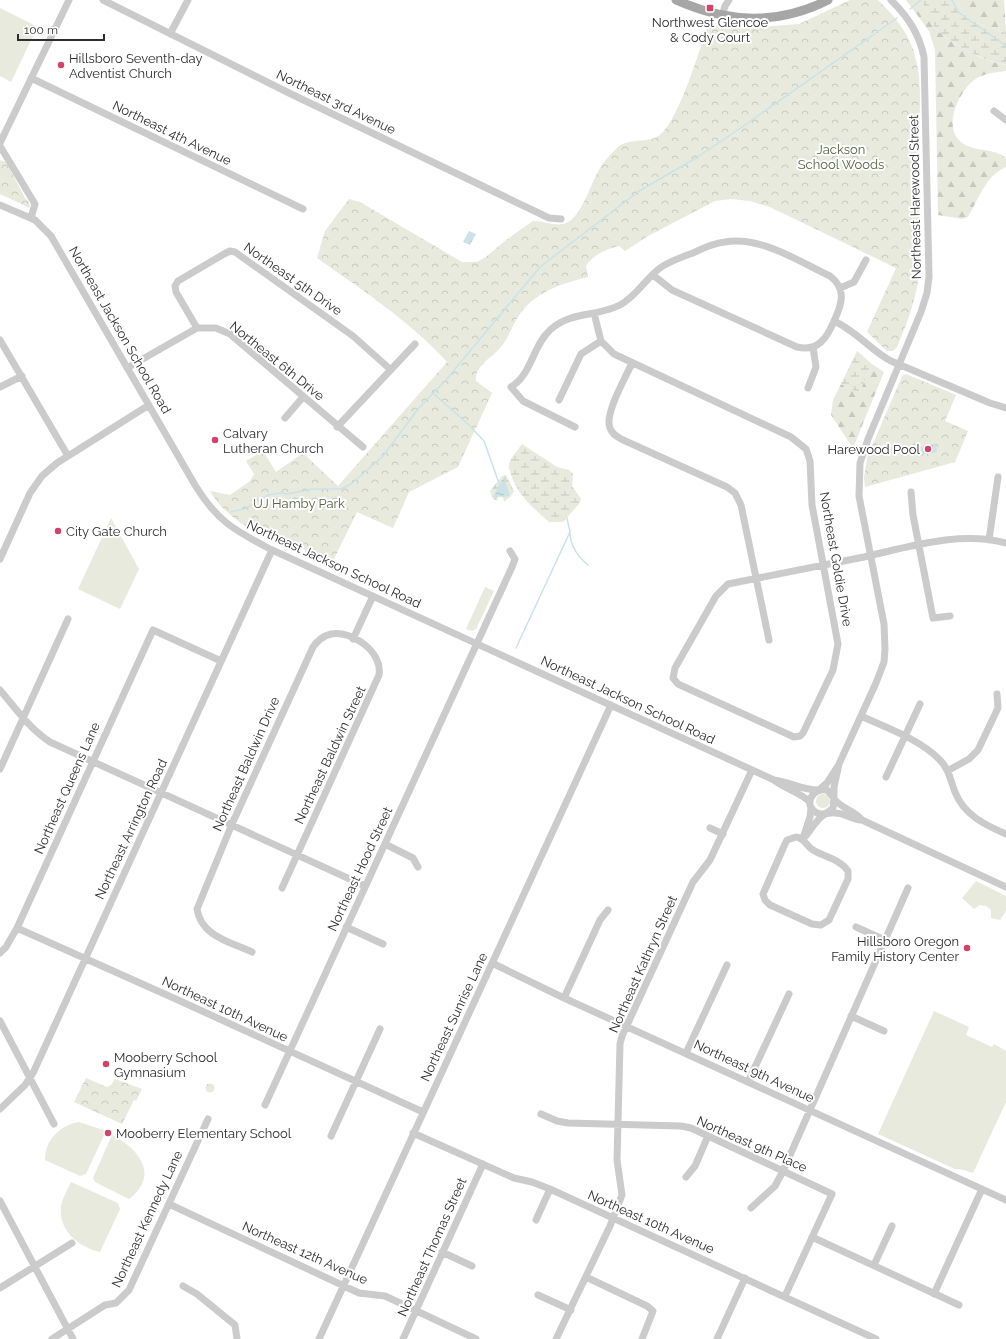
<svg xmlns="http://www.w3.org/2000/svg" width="1006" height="1339" viewBox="0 0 1006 1339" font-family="Raleway,sans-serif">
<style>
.grass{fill:#e7eadd}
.forest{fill:url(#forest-firs)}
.wetland{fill:url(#wetland-marsh)}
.park{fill:url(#park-crowns)}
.water{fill:url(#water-ripples)}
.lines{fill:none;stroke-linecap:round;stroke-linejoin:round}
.stream{stroke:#cbe2e7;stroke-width:1.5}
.minor{stroke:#cbcbcb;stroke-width:7}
.major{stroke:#a6a6a6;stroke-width:9}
.poi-dot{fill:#d1436b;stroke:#fff;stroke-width:1.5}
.labels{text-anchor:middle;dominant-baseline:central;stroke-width:4;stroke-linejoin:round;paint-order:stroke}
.poi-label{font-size:13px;fill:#2e2e2e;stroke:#fff;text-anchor:start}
.street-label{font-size:13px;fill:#2e2e2e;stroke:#fff}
.park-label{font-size:13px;fill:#596540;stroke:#fff}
</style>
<defs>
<pattern id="forest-firs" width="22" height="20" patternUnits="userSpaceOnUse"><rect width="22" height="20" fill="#e7eadd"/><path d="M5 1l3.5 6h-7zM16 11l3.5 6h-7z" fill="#c6c9be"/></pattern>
<pattern id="wetland-marsh" width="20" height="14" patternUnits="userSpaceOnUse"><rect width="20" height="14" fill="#e7eadd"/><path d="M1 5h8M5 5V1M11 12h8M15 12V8" fill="none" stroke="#c6c9be"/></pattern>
<pattern id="park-crowns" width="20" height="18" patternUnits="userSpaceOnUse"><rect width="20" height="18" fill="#e7eadd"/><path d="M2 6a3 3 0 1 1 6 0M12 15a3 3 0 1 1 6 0" fill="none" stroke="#c6c9be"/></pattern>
<pattern id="water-ripples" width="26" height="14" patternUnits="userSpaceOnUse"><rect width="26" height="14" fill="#cbe2e7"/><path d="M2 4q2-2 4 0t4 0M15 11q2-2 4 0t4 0" fill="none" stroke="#afc2c6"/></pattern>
</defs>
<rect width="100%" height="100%" fill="#fff"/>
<path class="grass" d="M0,8L34,25L36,30L11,82L0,76Z
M111,518L139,569L120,609L78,589Z
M485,587L494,591L476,629L472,631L466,629Z
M816 801a7 7 0 1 1 14 0a7 7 0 1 1-14 0Z
M976,881L1006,896V911L1000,920L991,918V910L986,906L980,905L974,909L962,898Z
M934,1011L969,1027L966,1035L992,1047L994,1044L1006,1051V1102L973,1173L960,1169H955L878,1134Z
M79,1122L106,1131L86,1174L80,1176L45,1160C45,1140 60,1125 79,1122Z
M112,1135C139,1149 160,1175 129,1199L95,1182L93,1178Z
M71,1182L118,1203L120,1209L100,1252C78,1247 58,1230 61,1206C63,1197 67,1190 71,1182Z"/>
<path class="forest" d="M906,0H921C925,7 928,15 932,23C943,42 985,62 1006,65V71C998,72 987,73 979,77C961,86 941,126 961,142C974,153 994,147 1006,158V167C986,175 978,200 968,217L962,219L938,215L935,50L929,31Z
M959,0H1004L1006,33C990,26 959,23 959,0Z
M872,364L884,372L853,448L831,415L833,400L841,384L859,393Z"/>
<path class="wetland" d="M921,0H959C959,23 990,26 1006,33V65C984,61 943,42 932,23C928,16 925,7 921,0Z
M857,351L872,364L859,393L841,384Z
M522,444L557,467L569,470L573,474L572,486L581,499L579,504L563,522H549C531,506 515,493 509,468C507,461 518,450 522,444Z
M506,475L514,491L511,496L504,502L503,497H498L497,501L492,498L490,491L502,476Z"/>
<path class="park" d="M850,0H878C897,19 910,34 916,60C924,93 918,130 917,163C916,192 922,220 921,248C920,287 912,312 897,347L893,351H887L867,332L896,268L770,207L750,201L731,199L715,201L648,236L625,251L619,246C608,248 591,256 586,266L588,277C563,283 535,292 520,314C512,325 509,338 500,348C491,358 474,367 476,381L492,393L458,467L409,492L393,528L357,512L330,567L304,553L305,550L268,532L265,537C243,526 222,512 210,491L230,495L250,481L254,474L246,461L263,451L276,472L303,453L338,486L447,362C411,322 361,289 317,258L325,231L349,199L360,202L462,262H477L487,256L506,240L533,221C543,221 557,227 566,223C581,218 591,183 599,170C603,162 610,155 616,149C628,136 649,145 661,134C679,118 698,54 707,29L718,25L743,28L799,24Z
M0,160L6,162L25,198L29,202L30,208L0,194Z
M906,374L956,395L945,421L968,431L955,462L865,487L864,478L867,458L902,376Z
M86,1078L107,1087L111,1085L115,1079L142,1089L136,1101L134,1100L122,1124L74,1102Z
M205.5 1088a4.5 4.5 0 1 1 9 0a4.5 4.5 0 1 1-9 0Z"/>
<path class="water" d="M469,231L476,234L470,245L463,242Z
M936,444L937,452L921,455L920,447Z
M504,478L510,495L505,497L498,496L497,498L493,497Z"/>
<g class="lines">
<path class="stream" d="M952,0L958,12L1006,46
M910,9L921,0
M433,393L468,424L484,441L500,486
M231,512L247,508L268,495L281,493L287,494L312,489H341L351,484L383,456L418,409L445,381L540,267L639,191L696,158L745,125L897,18
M570,534C571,546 578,557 588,565
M516,648L570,532L567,518"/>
<path class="minor" d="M103,0L289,93L549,218L561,219
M722,16L725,6L729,0
M170,34L188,0
M31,78L303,209
M994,111L1006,120
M0,143L69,0
M0,146L35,204L31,218
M0,205L35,220L51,236L195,485C217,521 234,530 270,549L774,780C785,789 800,792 810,802
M653,275L672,290L797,347C818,352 827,338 834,321
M840,288L854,282L866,260
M594,313L601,341L614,354L791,437L806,449L810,461L812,505L838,644L833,670L803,733L800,736L794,737L678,684L673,678L675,668L716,596L728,584L864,557L868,556C912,546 961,531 1006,543
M197,328L176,292L175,286L178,281L224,254L230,251L235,252L353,336L391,370
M0,340L68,456
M632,363C626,377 604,414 610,428C612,434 616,436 621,439L727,487L735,493L741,505L769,640
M127,368L197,328H216L230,334L363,447
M0,387L22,376
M808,388L816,367L813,347
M559,400L581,354L601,341
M285,418L303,397
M337,427L415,344
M575,427L523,401L511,387C532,374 532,347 550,330C570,311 597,317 620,305C637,296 645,279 660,268C670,261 682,257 693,253C703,248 714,243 725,242C761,236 798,261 830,276C847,289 842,304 834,321C858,332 870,350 891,361L990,403L1006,408
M911,492L913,515L933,618L950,616
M989,540L998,477
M0,559L30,493L42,476L57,463L149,405
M353,639L373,596
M0,690C16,709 29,728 50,742L365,886
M861,716C887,728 919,739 939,759C949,769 950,779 955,792C964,815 985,825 1006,834
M0,769L68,619
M949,770L969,759L978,750L998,708L997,694
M886,777L920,704
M774,780C789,782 803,790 818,790
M820,789L827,783L838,766
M834,798V787L839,764L876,683L884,662L885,649L884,624L859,496L860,463L868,439L921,312L927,293L929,277L924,57C919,33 908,17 891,0
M835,800C843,809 855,811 862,820
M827,813L833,808L834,798L827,790C813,787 802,805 817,813C823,816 829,812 835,813C845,813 853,820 862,820L1006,887
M710,828L723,834
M796,837C805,838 806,846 813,850C824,857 840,859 848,871V879L829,920L821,925L812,924L770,905L765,900L763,894L785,844L787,840Z
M803,838L810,817L811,807
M803,839C811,831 815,820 825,814
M385,844L413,858L418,867
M346,927L383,944
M856,927L885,940
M17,928L178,1000L423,1112
M252,952C230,942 201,936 197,909L232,824L313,647C318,640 323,636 331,634C352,630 383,652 379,675L282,888
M0,953L6,947L17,928L153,630L221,661
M492,963L564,998L1006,1200
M564,998L600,920L608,910
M851,1016L884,1031
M0,1021L54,1124
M686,1053L727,965
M748,1082L789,994
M265,1105L512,567L515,559L510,551
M0,1109L25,1085L33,1073L272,550
M541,1114L557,1121L568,1123L681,1126L691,1128L832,1194L785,1296
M413,1133L514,1178L532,1182L550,1189L876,1339
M331,1136L380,1029
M686,1177L695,1166L708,1136
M0,1201L73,1339
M169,1204L359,1293L385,1296L476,1339
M751,1208L775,1186L783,1171L908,888
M536,1220L550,1189
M812,1237L959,1305
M442,1252L472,1266
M874,1265L892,1226
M586,1277L647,1306L653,1311L642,1339
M183,1286L197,1294L235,1325L237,1339
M0,1288L72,1243
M934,1294L982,1189
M538,1295L571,1310
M52,1339L105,1305L116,1303L129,1290L208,1119
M319,1339L611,705
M403,1339L483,1164
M556,1339L610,1226L622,1195L617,1160L620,1044L622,1036L693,882L710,860L752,770
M717,1339L745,1278"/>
<path class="major" d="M676,0C727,23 777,26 828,0"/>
</g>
<g class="poi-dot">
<rect x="706" y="4" width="8" height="8" rx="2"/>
<circle cx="61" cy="65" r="4"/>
<circle cx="215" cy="440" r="4"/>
<circle cx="928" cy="449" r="4"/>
<circle cx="58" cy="531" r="4"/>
<circle cx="967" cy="948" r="4"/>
<circle cx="106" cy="1064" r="4"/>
<circle cx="108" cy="1133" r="4"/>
</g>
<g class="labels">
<g class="poi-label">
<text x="710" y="22" text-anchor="middle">Northwest Glencoe<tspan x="710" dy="15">&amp; Cody Court</tspan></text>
<text x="69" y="58">Hillsboro Seventh-day<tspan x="69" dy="15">Adventist Church</tspan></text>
<text x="223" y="433">Calvary<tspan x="223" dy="15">Lutheran Church</tspan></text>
<text x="920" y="449" text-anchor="end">Harewood Pool</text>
<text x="66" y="531">City Gate Church</text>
<text x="959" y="941" text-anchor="end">Hillsboro Oregon<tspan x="959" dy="15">Family History Center</tspan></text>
<text x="114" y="1057">Mooberry School<tspan x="114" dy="15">Gymnasium</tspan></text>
<text x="116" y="1133">Mooberry Elementary School</text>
</g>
<g class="street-label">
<text transform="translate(336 102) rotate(26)">Northeast 3rd Avenue</text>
<text transform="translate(172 133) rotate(26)">Northeast 4th Avenue</text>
<text transform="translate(915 197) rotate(-91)">Northeast Harewood Street</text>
<text transform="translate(293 279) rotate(35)">Northeast 5th Drive</text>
<text transform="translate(120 330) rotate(60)">Northeast Jackson School Road</text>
<text transform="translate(277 361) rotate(39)">Northeast 6th Drive</text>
<text transform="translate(836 559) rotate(80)">Northeast Goldie Drive</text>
<text transform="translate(334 564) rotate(25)">Northeast Jackson School Road</text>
<text transform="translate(628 700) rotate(25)">Northeast Jackson School Road</text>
<text transform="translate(330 755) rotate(-65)">Northeast Baldwin Street</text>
<text transform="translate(246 764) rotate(-66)">Northeast Baldwin Drive</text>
<text transform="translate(67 788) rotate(-66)">Northeast Queens Lane</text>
<text transform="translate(131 829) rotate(-65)">Northeast Arrington Road</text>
<text transform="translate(360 869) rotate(-65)">Northeast Hood Street</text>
<text transform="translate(643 964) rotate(-66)">Northeast Kathryn Street</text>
<text transform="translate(225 1009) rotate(25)">Northeast 10th Avenue</text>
<text transform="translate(454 1017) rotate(-65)">Northeast Sunrise Lane</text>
<text transform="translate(754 1071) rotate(25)">Northeast 9th Avenue</text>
<text transform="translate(752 1144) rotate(24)">Northeast 9th Place</text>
<text transform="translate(147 1219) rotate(-65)">Northeast Kennedy Lane</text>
<text transform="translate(651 1222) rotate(24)">Northeast 10th Avenue</text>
<text transform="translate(432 1247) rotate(-66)">Northeast Thomas Street</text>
<text transform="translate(305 1253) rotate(24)">Northeast 12th Avenue</text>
</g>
<g class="park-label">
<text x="841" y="149">Jackson<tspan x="841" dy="15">School Woods</tspan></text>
<text x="299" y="503">UJ Hamby Park</text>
</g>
</g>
<path d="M18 34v6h86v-6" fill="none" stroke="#2e2e2e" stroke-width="2"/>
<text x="24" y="34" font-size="12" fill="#2e2e2e" stroke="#ffffff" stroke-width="3" paint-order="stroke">100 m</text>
</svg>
